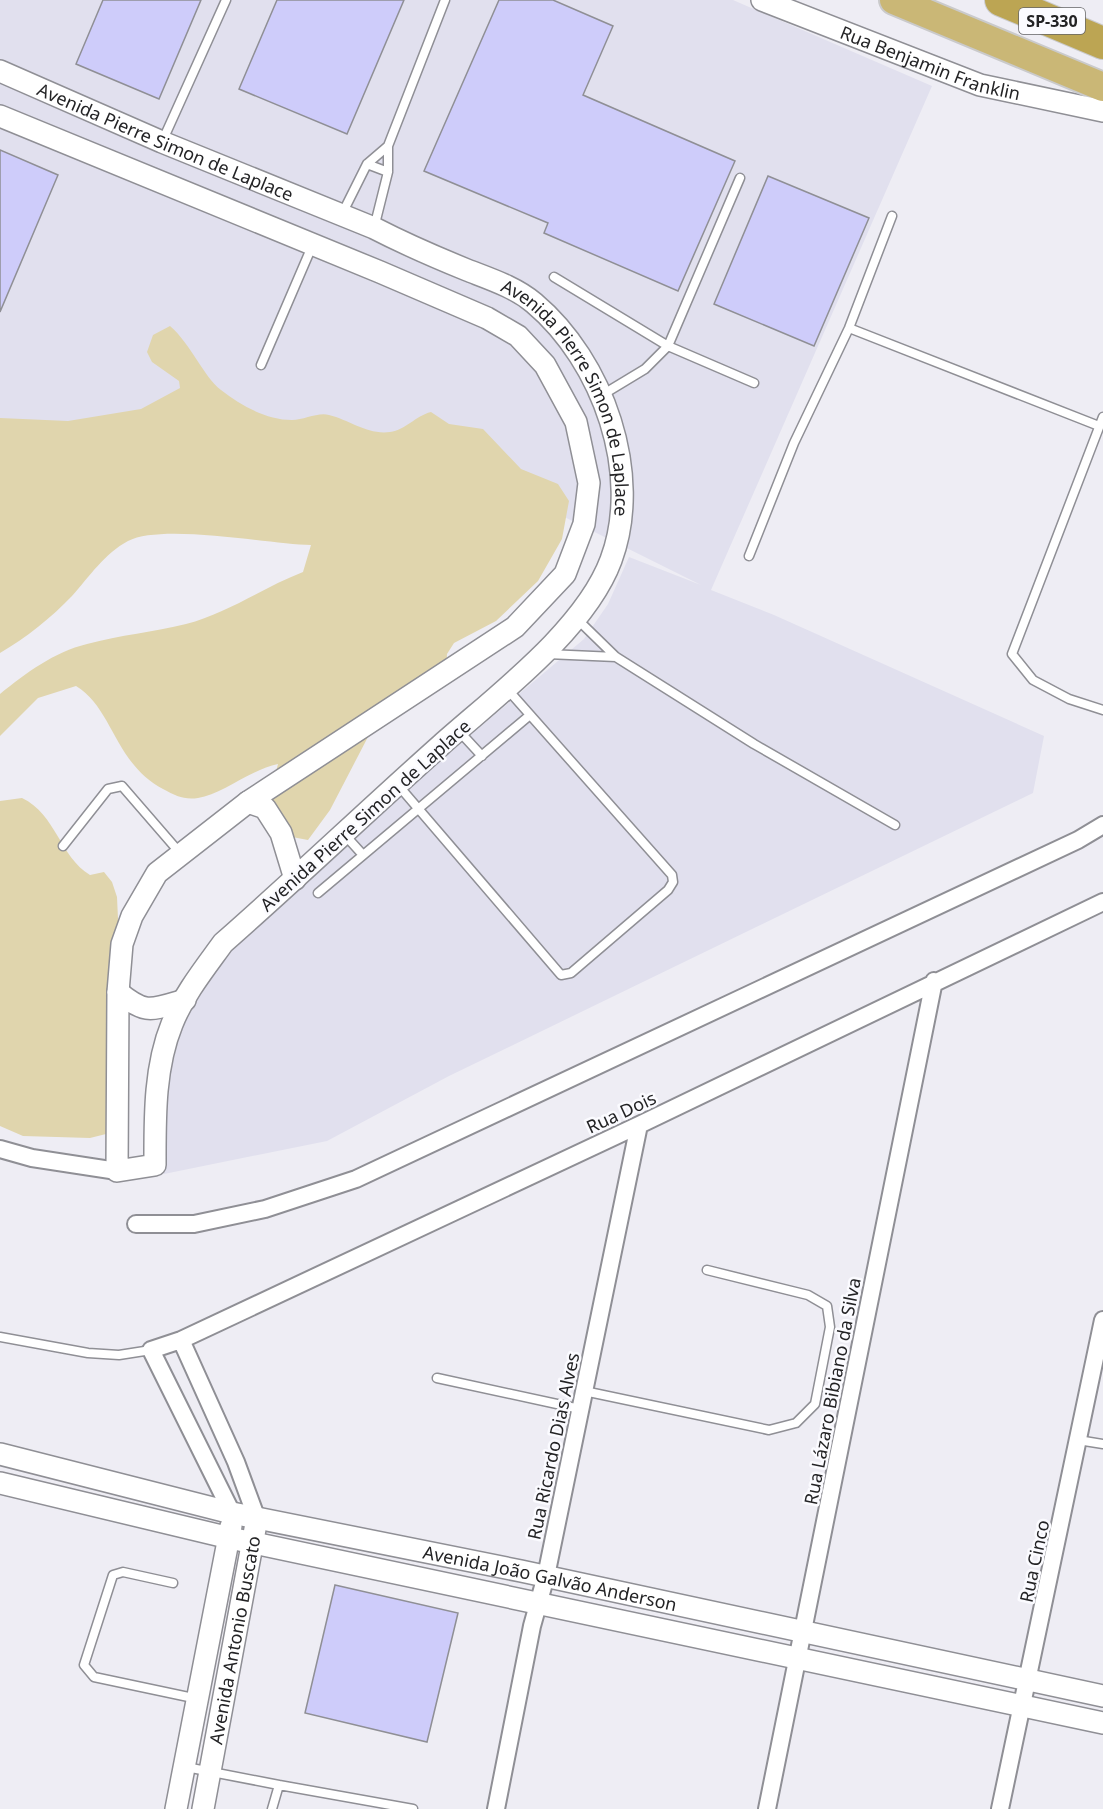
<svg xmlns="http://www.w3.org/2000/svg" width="1103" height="1809" viewBox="0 0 1103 1809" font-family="'Noto Sans',sans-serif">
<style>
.built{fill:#e1e0ee}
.green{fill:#e0d5ad}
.building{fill:#ceccfa;stroke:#8f8f95;stroke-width:1.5}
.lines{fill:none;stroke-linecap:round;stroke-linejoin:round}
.service-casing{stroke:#8f8f95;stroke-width:11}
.minor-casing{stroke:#8f8f95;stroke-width:20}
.tertiary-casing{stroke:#8f8f95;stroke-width:24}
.trunk-casing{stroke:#cacacb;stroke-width:32}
.motorway-casing{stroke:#cacacb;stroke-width:34}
.service{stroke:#fff;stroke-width:8}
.minor{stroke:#fff;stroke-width:16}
.tertiary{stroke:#fff;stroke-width:21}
.trunk{stroke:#cab776;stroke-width:28}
.motorway{stroke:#bca553;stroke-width:32}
.labels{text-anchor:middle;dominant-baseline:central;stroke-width:5;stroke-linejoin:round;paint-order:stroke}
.shield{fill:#fbfbff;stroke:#646466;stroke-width:1.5}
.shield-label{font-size:16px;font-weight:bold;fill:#232325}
.street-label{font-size:18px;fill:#232325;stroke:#fbfbff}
</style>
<rect width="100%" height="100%" fill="#eeedf4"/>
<path class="built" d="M0,0H733L932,86L711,590L774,615L1044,736L1033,793L449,1076L327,1141L164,1174L167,1085L181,1030L198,984L291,887L584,639L608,604L629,557L701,585L468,469L0,459Z"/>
<path class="green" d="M170,326C191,344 203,376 221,390C241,406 267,420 292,420C304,420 318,412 329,415C350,420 367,435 390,432C406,430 415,416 431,412L449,424L483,429L521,469L558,484L569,501L562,539L538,581L496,621L454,643L447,654L446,669L370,733L330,810L308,840L292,837C266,805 268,803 278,764C250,770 221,795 198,798C184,800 176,796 163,789C114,763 113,708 76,686L38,698L0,736V694C26,673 54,652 87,644C120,635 154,632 186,624C228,613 264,587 303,572L311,545C268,544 163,523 128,541C105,553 89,577 72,596C52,617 26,638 0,653V418L68,421L141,409L180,388L179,381L152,362L147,352L153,335Z
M22,798C56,814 60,857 90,875L104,872L112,882L117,897L121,984L116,1125L106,1134L90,1138L23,1136L0,1126V801Z"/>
<path class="building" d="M103,0H201L159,99L76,64Z
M277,0H404L347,134L239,89Z
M499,0H553L613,26L583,95L735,161L678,291L544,233L548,223L424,171Z
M0,150L58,175L0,312Z
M768,176L869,218L814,346L714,304Z
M335,1585L458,1613L427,1742L305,1713Z"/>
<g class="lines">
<g class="service-casing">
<path id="service" d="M162,142L226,0
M367,164L388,172
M342,214L367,164L388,146
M374,228L388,172V146L445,0
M554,277L668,346L754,383
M849,328L1099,426
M261,365L313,244
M602,395L645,369L668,346L740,178
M1103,417L1012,654L1033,680L1069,699L1103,710
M749,556L794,443L849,328L892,216
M576,618L616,657L754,744L895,825
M547,654L616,657
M458,730L482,756
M398,785L561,975L571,973L668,890L673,882L672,875L508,690
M344,834L363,855
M63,846L108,789L122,786L180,853
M318,893L530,715
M0,1337L88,1353L119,1355L151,1350
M437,1378L580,1409
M584,1391L769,1430L796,1423L815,1404L830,1327L827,1306L808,1295L707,1270
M1078,1440L1103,1444
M173,1583L123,1572L113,1575L84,1665L94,1677L198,1699
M186,1767L279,1785
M272,1809L279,1785L413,1809"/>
</g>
<g class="minor-casing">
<path id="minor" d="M0,1149L32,1158L117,1171
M136,1224H194L265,1209L356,1179L1078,840L1103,825
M181,1340L236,1462L257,1519
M232,1513L151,1350L181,1340L639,1125L1103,902
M496,1809L532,1626L546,1576L639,1125
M767,1809L934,981
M1000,1809L1103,1320"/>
</g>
<g class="tertiary-casing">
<g id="tertiary">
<path id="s1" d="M762,0L980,85L1103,111"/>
<path id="s2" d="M0,71L162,142L374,228C405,244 435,257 467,270C490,279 515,287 534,303C603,361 643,474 611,560C585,630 496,696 441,745C368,810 297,878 223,943C205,968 184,994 172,1024C154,1068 155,1119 155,1165L117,1171L118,992L122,944L132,916L157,873L248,802L515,627L565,574L584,524L589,483L576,422L545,365L518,336L487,318L380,272L0,116"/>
<path d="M248,802L265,808L281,833L295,879"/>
<path d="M118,992C146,1015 151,1010 185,1000"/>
<path id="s3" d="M0,1454L232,1513L521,1571L1103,1696"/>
<path d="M0,1483L230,1538L1103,1723"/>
<path d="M176,1809L231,1526"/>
<path id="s4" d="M203,1809L255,1529"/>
</g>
</g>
<g class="trunk-casing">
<path id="trunk" d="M894,0L1103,87"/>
</g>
<g class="motorway-casing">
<path id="motorway" d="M1001,0L1103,43"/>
</g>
<use href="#service" class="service"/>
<use href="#minor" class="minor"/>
<use href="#tertiary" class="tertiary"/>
<use href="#trunk" class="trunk"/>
<use href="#motorway" class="motorway"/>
</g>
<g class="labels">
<rect class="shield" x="1019" y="8" width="66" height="26" rx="4.5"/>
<g class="shield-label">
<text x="1052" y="21">SP-330</text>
</g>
<g class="street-label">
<text stroke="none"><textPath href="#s1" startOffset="180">Rua Benjamin Franklin</textPath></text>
<text stroke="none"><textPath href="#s2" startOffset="180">Avenida Pierre Simon de Laplace</textPath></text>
<text stroke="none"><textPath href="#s2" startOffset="684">Avenida Pierre Simon de Laplace</textPath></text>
<text transform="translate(365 815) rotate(-42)">Avenida Pierre Simon de Laplace</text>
<text transform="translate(621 1112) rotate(-25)">Rua Dois</text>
<text transform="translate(832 1391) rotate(-79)">Rua Lázaro Bibiano da Silva</text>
<text transform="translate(553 1446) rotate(-78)">Rua Ricardo Dias Alves</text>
<text transform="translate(1034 1561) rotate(-78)">Rua Cinco</text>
<text stroke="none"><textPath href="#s3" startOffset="564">Avenida João Galvão Anderson</textPath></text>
<text stroke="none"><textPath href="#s4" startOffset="172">Avenida Antonio Buscato</textPath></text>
</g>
</g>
</svg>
